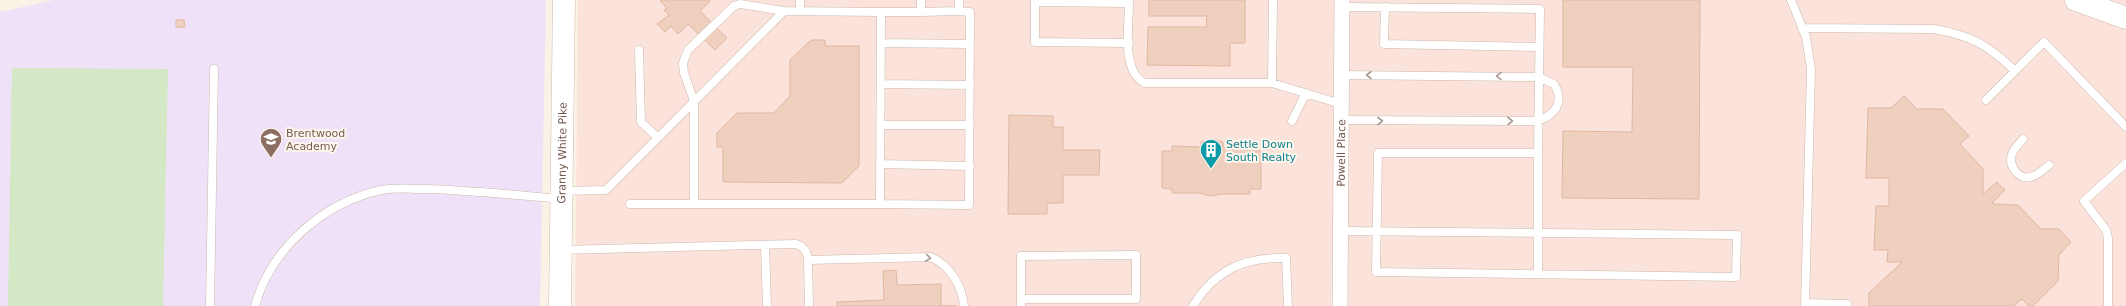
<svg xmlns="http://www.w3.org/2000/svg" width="2126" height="306" viewBox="0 0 2126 306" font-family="'DejaVu Sans',sans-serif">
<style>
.commercial{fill:#fbe2da}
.education{fill:#efe2f8}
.green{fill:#d5e8c5}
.building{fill:#efd0bf;stroke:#e1b6a0}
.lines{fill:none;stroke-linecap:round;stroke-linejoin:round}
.lane-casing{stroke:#ccb9ac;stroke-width:9}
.street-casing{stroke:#ccb9ac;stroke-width:16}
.secondary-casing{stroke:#d1bbad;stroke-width:23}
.lane{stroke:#fff;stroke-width:8}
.street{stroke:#fff;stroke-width:15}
.secondary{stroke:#fff;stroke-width:22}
.oneway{stroke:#ab9b94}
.labels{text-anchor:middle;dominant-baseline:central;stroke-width:4;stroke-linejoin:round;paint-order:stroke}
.education-label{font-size:11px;fill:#785e54;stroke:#fef6ec;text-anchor:start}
.culture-label{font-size:11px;fill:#0d838f;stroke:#fef6ec;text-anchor:start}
.street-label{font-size:11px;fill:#73584c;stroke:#fef6ec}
</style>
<rect width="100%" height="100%" fill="#fbf2e6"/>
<path class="commercial" d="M578,0H2126V306H575Z"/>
<path class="education" d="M54,0H546L540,306H0V12Z"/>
<path class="green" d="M12,68L168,69L163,306H8Z"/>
<path class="building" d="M662,0H709L710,1L700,11L727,38L715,50L688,24L678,34L671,26L665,32L657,24L669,15L664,10L667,8L660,1Z
M1149,0H1245V43H1230V66L1147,65L1148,27H1206L1207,16H1149Z
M1563,0H1700L1699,199L1562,198L1563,131L1632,132L1633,67H1563Z
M176,20H184L185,27H176Z
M811,40H825V46H859V166L842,183L723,182V147H717V133L737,113H774L790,96V60Z
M1904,96L1917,109H1943L1969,136L1960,144L1983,169V194L1997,182L2005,190L1992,203L1993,204L2018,205L2041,229H2059L2071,242L2059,255L2058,281L2033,306H2029L2022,299L2014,306H1869V293L1902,262H1887L1888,250H1874L1876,206H1889V178H1866L1868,108H1891Z
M1009,115L1053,116V127H1063V150H1100L1099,175H1063V203H1047V214H1008Z
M1215,140L1223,142V147H1250V151H1261V189H1250V194H1223L1210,196L1200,193H1172V189L1162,188V151H1172V146L1201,147V142Z
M896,270L897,285L941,284V306H957H837V302L884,300L883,271Z"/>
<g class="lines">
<g class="lane-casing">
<path id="lane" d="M921,0V12L959,11V0
M1273,0L1272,83L1341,104
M1791,0L1806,37L1811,69L1805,306
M1342,7L1540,9L1538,153
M1385,7L1384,44L1539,47
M800,11V0
M881,12L784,11L740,4L734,6L688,50L683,63L684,73L694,101V204H880L881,12H921
M1802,28L1934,29C1972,36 1987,44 2015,71L2044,42L2126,127
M881,43L970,44
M1129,43L1035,42V2L1129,3C1129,26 1121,72 1145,83H1272
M639,50L641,122L657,137
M1341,75L1538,77L1554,84C1565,102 1555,116 1537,121L1341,120
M881,84L970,85
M1986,100L2015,71
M1292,121L1306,93
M881,125H970
M2023,139C2019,144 2014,148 2012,154C2008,165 2018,180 2030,177C2037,176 2043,170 2049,165
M880,164L970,166
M563,191L606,190L784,11
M630,204H694
M880,204L969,205L970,12L959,11
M1340,231C1473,233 1605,234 1737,235L1736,277L1376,272L1378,153H1538V274
M765,245L767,306
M561,250L796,244C804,247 807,251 808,260L930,257C949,264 962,285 964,306
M808,260L809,306
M1021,299H1136V255L1021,256V306
M1805,303L1847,304
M210,306L214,69
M255,306C271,248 323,203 381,190C395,187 410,189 424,189C470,190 515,195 561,199
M1193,306C1215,270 1244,257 1286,258L1288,306
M2108,306V238L2106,230L2084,201L2126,163"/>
</g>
<g class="street-casing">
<g id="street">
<path id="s1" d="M1340,306L1342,0"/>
</g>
</g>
<g class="secondary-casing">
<g id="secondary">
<path d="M2076,0L2126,18"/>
<path id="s2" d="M560,306L564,0"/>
</g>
</g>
<use href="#lane" class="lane"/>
<use href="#street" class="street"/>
<use href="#secondary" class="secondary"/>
</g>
<defs><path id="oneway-chevron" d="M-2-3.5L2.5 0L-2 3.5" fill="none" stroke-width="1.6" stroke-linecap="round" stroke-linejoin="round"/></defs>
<g class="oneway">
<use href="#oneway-chevron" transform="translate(1369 75) rotate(-180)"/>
<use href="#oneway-chevron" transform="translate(1499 76) rotate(-179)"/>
<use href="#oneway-chevron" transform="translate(1380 121)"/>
<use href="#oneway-chevron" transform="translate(1510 121)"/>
<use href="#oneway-chevron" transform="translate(928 258) rotate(8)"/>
</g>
<defs>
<g id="school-pin" transform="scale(1.15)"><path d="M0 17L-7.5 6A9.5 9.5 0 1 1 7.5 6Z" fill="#8d6e63" stroke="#fef6ec"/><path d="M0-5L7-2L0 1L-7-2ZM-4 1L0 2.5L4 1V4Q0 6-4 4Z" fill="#fff"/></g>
<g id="building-pin" transform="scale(1.15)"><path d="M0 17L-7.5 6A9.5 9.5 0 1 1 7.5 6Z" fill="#0f9aa8" stroke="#fef6ec"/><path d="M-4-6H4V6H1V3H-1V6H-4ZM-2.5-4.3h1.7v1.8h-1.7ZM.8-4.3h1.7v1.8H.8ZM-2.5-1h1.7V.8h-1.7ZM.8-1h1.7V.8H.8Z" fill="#fff"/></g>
</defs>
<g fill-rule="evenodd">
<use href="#school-pin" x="271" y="139"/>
<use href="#building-pin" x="1211" y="150"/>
</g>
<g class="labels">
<g class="education-label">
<text x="286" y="133">Brentwood<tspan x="286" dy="13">Academy</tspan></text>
</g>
<g class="culture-label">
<text x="1226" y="144">Settle Down<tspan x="1226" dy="13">South Realty</tspan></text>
</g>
<g class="street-label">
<text stroke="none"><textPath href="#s2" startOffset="153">Granny White Pike</textPath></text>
<text stroke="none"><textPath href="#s1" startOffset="153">Powell Place</textPath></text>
</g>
</g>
</svg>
